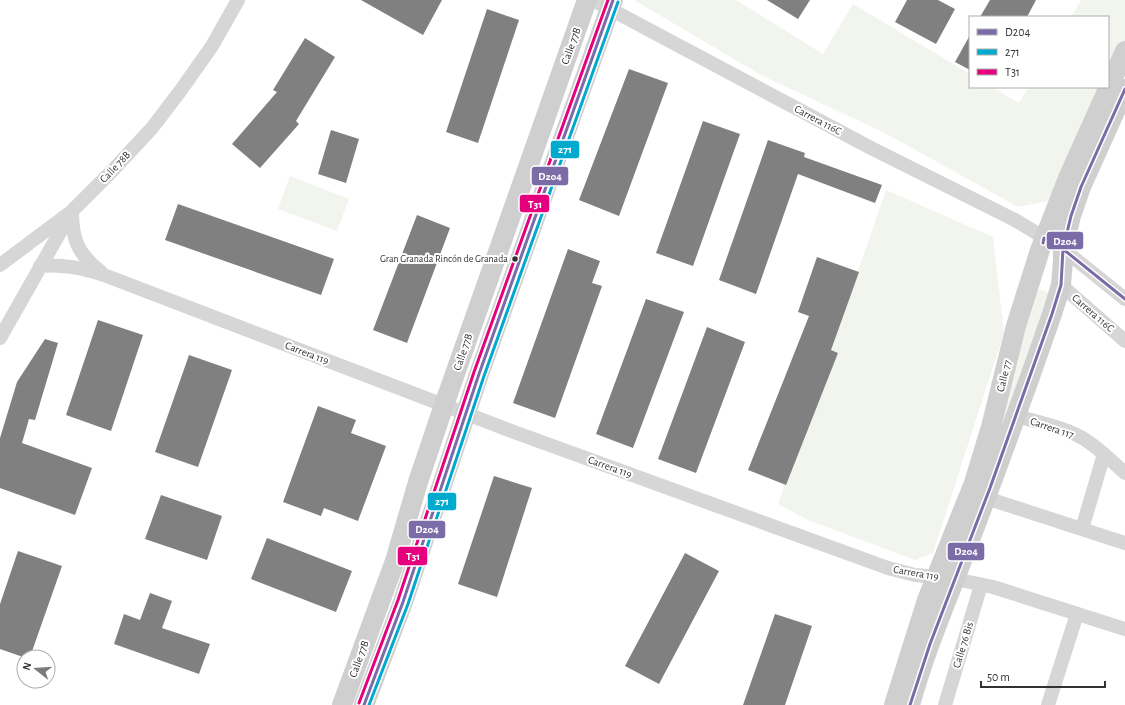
<svg xmlns="http://www.w3.org/2000/svg" width="1125" height="705" viewBox="0 0 1125 705" font-family="'Alegreya Sans',sans-serif">
<style>
.green{fill:#f1f5ed}
.building{fill:#808080}
.lines{fill:none;stroke-linecap:round;stroke-linejoin:round}
.street{stroke:#d6d6d6;stroke-width:14}
.secondary{stroke:#cfcfcf;stroke-width:20}
.bus-1-casing{stroke:#fff;stroke-width:6}
.bus-2-casing{stroke:#fff;stroke-width:6}
.bus-3-casing{stroke:#fff;stroke-width:6}
.bus-1{stroke:#7b6ca7;stroke-width:3}
.bus-2{stroke:#00a9ce;stroke-width:3}
.bus-3{stroke:#e5007d;stroke-width:3}
.bus-dot{fill:#323232;stroke:#fff;stroke-width:1.5}
.labels{text-anchor:middle;dominant-baseline:central;stroke-width:4;stroke-linejoin:round;paint-order:stroke}
.bus-label{font-size:10px;fill:#323232;stroke:#fff;text-anchor:end}
.street-label{font-size:11px;fill:#323232;stroke:#fff}
.line-badge{stroke:#fff;stroke-width:1.5}
.badge-label{font-size:11px;text-anchor:middle;font-weight:bold;fill:#fff}
</style>
<rect width="100%" height="100%" fill="#fff"/>
<path class="green" d="M634,0H736L823,54L853,4L970,74V87H992L1019,103L1029,87H1103L1048,201L1018,207L885,133L761,75Z
M1081,0H1125V42L1108,77V17H1071Z
M290,176L349,199L337,231L278,209Z
M886,190L993,237L1004,333L933,553L915,560L808,520L778,504Z
M1036,288L1052,294L981,481L1015,368Z"/>
<path class="building" d="M361,0H442L423,35Z
M767,0H810L798,19Z
M907,0H938L955,9L936,44L895,22Z
M990,0H1036L1027,17H980Z
M487,9L519,20L478,143L446,132Z
M970,35V70L955,62Z
M305,38L335,57L296,121L299,124L260,168L232,144L277,92L273,90Z
M629,69L668,83L619,216L579,200Z
M703,121L740,134L693,266L656,253Z
M331,130L359,139L346,183L318,174Z
M768,140L805,153L804,157L882,185L875,203L798,174L756,294L719,280Z
M178,204L334,259L321,295L165,240Z
M417,215L450,228L407,343L373,330Z
M568,249L600,261L592,283L602,286L555,418L513,403Z
M817,257L859,272L831,350L838,353L786,485L748,470L809,316L798,312Z
M646,299L684,312L633,448L596,434Z
M98,320L143,335L111,431L66,415Z
M707,327L745,342L696,473L658,459Z
M45,339L58,343L35,420L29,419L22,443L92,468L75,515L0,488V438L17,382Z
M189,355L232,370L198,467L155,452Z
M318,406L356,420L351,433L386,446L358,521L324,508L321,516L283,502Z
M494,476L532,488L497,597L458,584Z
M161,495L222,516L207,560L145,539Z
M267,538L352,571L336,612L251,579Z
M18,551L62,566L30,657H23L0,649V604Z
M685,553L719,571L659,684L625,666Z
M150,593L172,601L162,628L210,644L199,674L114,644L124,614L140,620Z
M775,614L812,626L785,705H743Z"/>
<g class="lines">
<path class="street" d="M593,0L871,148L1015,220L1063,249L1125,299
M72,211C72,240 78,254 101,272
M0,265L68,214
M40,266C63,264 82,268 104,275L514,432L888,568L915,575L955,579L993,587L1125,629
M1061,285L1125,341
M0,338L72,211L113,170L152,128L181,90L212,46L238,0
M1016,416C1034,421 1053,425 1070,432C1091,440 1108,458 1125,473
M986,498L1125,543
M1082,529L1104,454
M945,705L981,585
M1048,705L1077,614"/>
<path class="secondary" d="M342,705L395,561L418,482L444,405L587,0
M364,705L403,602L479,374L613,0
M894,705L927,600L974,483L991,427L1016,326L1040,250L1068,178L1125,51
M910,705C925,650 948,598 968,545C997,469 1025,392 1052,314L1061,285L1063,260V249L1071,216L1081,187L1125,89"/>
<g class="bus-1-casing">
<path id="bus-1" d="M1043,243L1044,238L1063,249L1125,299
M364,705L403,602L479,374L613,0
M910,705L930,644L990,488L1052,314L1061,285L1063,249L1071,216L1081,187L1125,89"/>
</g>
<g class="bus-2-casing">
<path id="bus-2" d="M369,705L408,604L484,376L618,2"/>
</g>
<g class="bus-3-casing">
<path id="bus-3" d="M359,703L398,600L474,372L608,0"/>
</g>
<use href="#bus-1" class="bus-1"/>
<use href="#bus-2" class="bus-2"/>
<use href="#bus-3" class="bus-3"/>
</g>
<circle class="bus-dot" cx="515" cy="259" r="3.5"/>
<g class="labels">
<g class="bus-label">
<text x="508" y="259">Gran Granada Rincón de Granada</text>
</g>
<g class="street-label">
<text transform="translate(571 46) rotate(-70)">Calle 77B</text>
<text transform="translate(818 120) rotate(28)">Carrera 116C</text>
<text transform="translate(115 167) rotate(-47)">Calle 78B</text>
<text transform="translate(1093 313) rotate(41)">Carrera 116C</text>
<text transform="translate(463 352) rotate(-71)">Calle 77B</text>
<text transform="translate(307 353) rotate(21)">Carrera 119</text>
<text transform="translate(1004 376) rotate(-76)">Calle 77</text>
<text transform="translate(1052 428) rotate(19)">Carrera 117</text>
<text transform="translate(610 467) rotate(20)">Carrera 119</text>
<text transform="translate(916 573) rotate(10)">Carrera 119</text>
<text transform="translate(963 645) rotate(-73)">Calle 76 Bis</text>
<text transform="translate(359 659) rotate(-70)">Calle 77B</text>
</g>
</g>
<g class="line-badge">
<rect x="550" y="140" width="30" height="19" rx="4" fill="#00a9ce"/>
<rect x="531" y="166" width="38" height="20" rx="4" fill="#7b6ca7"/>
<rect x="519" y="194" width="31" height="19" rx="4" fill="#e5007d"/>
<rect x="1046" y="231" width="38" height="19" rx="4" fill="#7b6ca7"/>
<rect x="427" y="492" width="30" height="19" rx="4" fill="#00a9ce"/>
<rect x="408" y="520" width="38" height="19" rx="4" fill="#7b6ca7"/>
<rect x="947" y="542" width="38" height="19" rx="4" fill="#7b6ca7"/>
<rect x="397" y="546" width="31" height="20" rx="4" fill="#e5007d"/>
</g>
<g class="badge-label">
<text x="565" y="153">271</text>
<text x="550" y="180">D204</text>
<text x="535" y="208">T31</text>
<text x="1065" y="245">D204</text>
<text x="442" y="505">271</text>
<text x="427" y="533">D204</text>
<text x="966" y="555">D204</text>
<text x="413" y="560">T31</text>
</g>
<rect x="969" y="16" width="140" height="72" fill="#ffffff" stroke="#adadad"/>
<rect x="977" y="29" width="20" height="6" fill="#7b6ca7" stroke="#adadad"/>
<text x="1005" y="36" font-size="12" fill="#323232">D204</text>
<rect x="977" y="49" width="20" height="6" fill="#00a9ce" stroke="#adadad"/>
<text x="1005" y="56" font-size="12" fill="#323232">271</text>
<rect x="977" y="69" width="20" height="6" fill="#e5007d" stroke="#adadad"/>
<text x="1005" y="76" font-size="12" fill="#323232">T31</text>
<g transform="translate(36 669) rotate(287)"><circle r="19" fill="#ffffff" stroke="#adadad"/>
<path d="M0-3L7 15L0 10L-7 15Z" fill="#7a7a7a"/>
<text y="-6" font-size="11" font-weight="bold" text-anchor="middle" fill="#323232">N</text>
</g>
<path d="M981 681v6h124v-6" fill="none" stroke="#323232" stroke-width="2"/>
<text x="987" y="681" font-size="12" fill="#323232" stroke="#ffffff" stroke-width="3" paint-order="stroke">50 m</text>
</svg>
